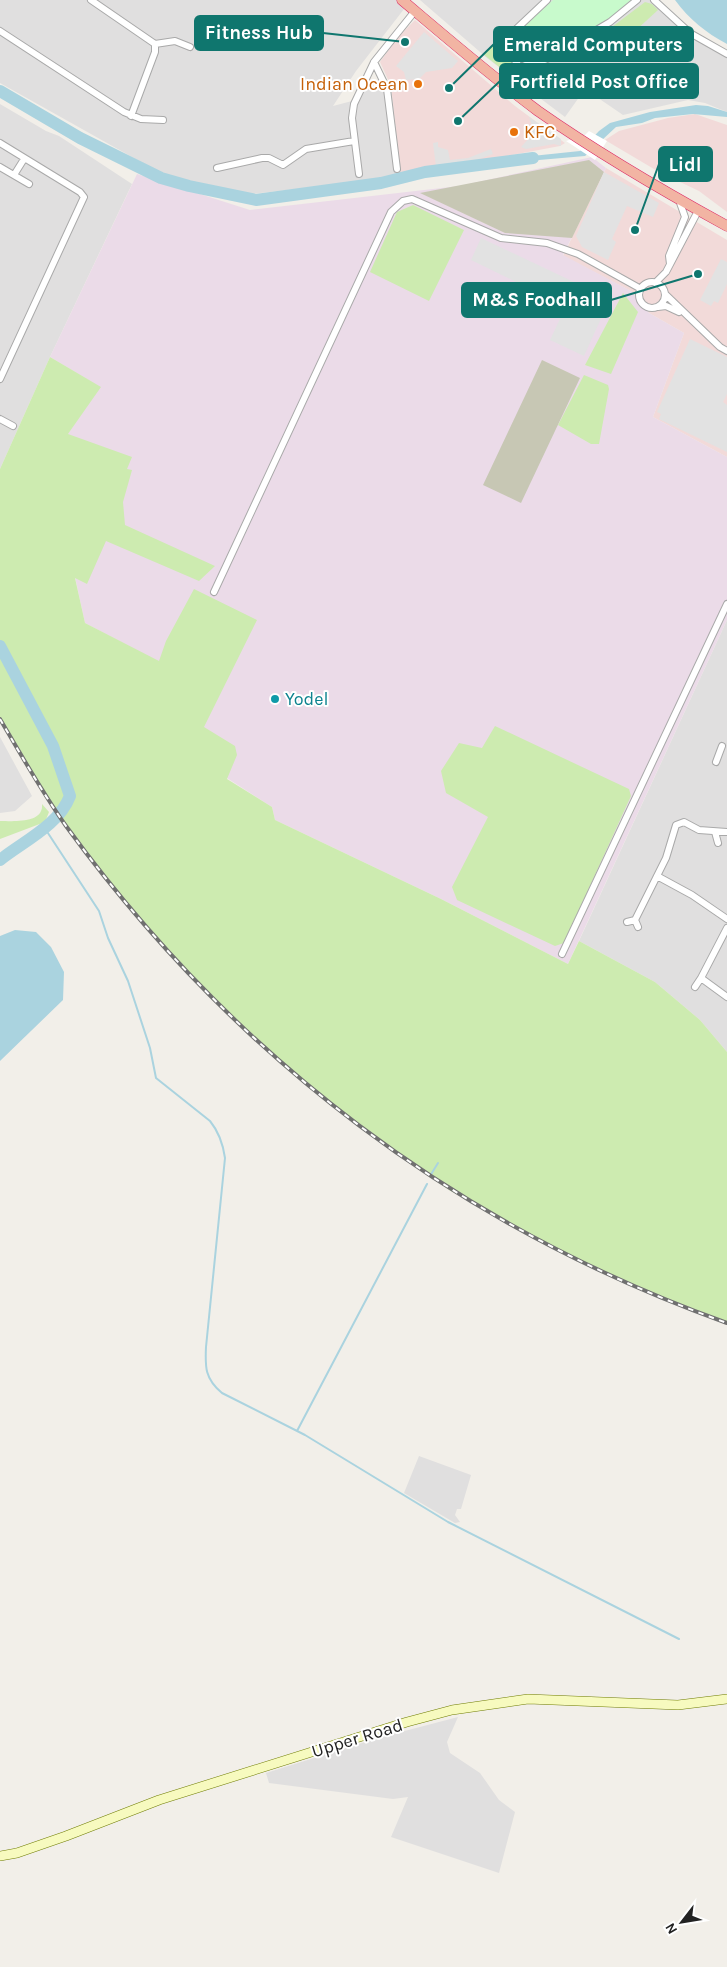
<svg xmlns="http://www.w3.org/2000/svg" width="727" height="1967" viewBox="0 0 727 1967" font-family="Karla,sans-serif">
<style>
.residential{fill:#e0dfdf}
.commercial{fill:#f2dad9}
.industrial{fill:#ebdbe8}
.construction{fill:#c7c7b4}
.grass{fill:#cdebb0}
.park{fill:#c8facc}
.parking{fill:#e2e2e2}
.water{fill:#aad3df}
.pier{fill:#fff}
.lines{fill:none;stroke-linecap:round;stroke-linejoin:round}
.stream{stroke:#aad3df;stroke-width:2}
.river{stroke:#aad3df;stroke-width:12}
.minor-casing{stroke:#a9a9a9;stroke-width:8}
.secondary-casing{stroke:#707d05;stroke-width:10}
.trunk-casing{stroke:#dc2a67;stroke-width:11}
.minor{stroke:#fff;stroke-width:6}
.secondary{stroke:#f7fabf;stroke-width:9}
.trunk{stroke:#f2b4a3;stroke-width:10}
.rail-casing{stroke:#707070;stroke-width:4}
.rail{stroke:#fff;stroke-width:2;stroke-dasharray:5.5;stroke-linecap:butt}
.food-dot{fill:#e8710a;stroke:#fff;stroke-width:2}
.culture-dot{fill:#0f9aa8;stroke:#fff;stroke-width:2}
.labels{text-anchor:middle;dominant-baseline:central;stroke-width:4;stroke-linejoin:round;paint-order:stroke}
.food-label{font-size:18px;fill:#c56008;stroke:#fff;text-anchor:end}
.culture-label{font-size:18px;fill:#0d838f;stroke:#fff;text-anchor:start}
.street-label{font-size:18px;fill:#222;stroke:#fff}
.leader{fill:none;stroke:#0f766e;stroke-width:2}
.callout-dot{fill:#0f766e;stroke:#fff;stroke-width:2}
.callout{fill:#0f766e;stroke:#0f766e;stroke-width:2}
.callout-label{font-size:19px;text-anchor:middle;font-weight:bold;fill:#fff}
</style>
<rect width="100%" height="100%" fill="#f2efe9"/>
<path class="residential" d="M0,0H411L356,71L333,106L352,101L365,88L391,86L401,176L384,179L252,194L173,180L0,83Z
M420,0H659L689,28L727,51V112L705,103L688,100L623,115L585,89L565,117L487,58Z
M0,104L46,131L59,136L132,184L50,357L0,469Z
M727,620V1052L700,1020L655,982L579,941Z
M0,737L32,796L15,811L0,813Z
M419,1456L471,1475L461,1509H457L455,1515L460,1522L455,1523L404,1493Z
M458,1717L447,1742L450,1753L480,1773L499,1800L515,1812L499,1873L391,1837L408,1797L393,1799L269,1783L266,1773L378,1738Z"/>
<path class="commercial" d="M415,20L515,106L565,143L560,146L401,176L391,86L380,62L398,37Z
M695,114L727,125V212L699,191L659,172L605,140L619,131L668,118Z
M606,168L727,240V457L653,417L684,333L649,313L631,291L563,256Z"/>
<path class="industrial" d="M592,157L606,168L563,255L631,291L649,313L684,333L653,417L727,457V620L568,964L441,899L275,820L272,807L140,722L159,662L85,623L75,577L26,495L100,387L50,357L137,174L250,210L459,186Z"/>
<path class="construction" d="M589,160L604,172L572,238L505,233L420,193Z
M542,360L580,378L521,503L483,485Z"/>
<path class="grass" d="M645,2L652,4L658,10L634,32L632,30H608Z
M497,42H505C514,53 518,62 503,70L483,54Z
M521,63L533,67L544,65L549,69L531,92L512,77Z
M413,205L464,230L429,301L370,272L397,212Z
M623,293L638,312L611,374L585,365Z
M50,357L101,387L68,434L132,457L127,469L132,470L123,502L125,525L215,566L199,581L106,541L87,584L75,578L85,623L159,661L166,641L194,589L257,620L204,727L235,746L237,755L227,779L272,807L275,820L441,899L568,964L579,941L655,982L700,1020L727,1052V1323L682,1307L563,1254L449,1190L370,1135L284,1067L217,1003L136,915L65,825L0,719V469Z
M584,375L608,385L609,389L599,444H591L558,425Z
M495,726L629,789L631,796L564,943L555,946L457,900L452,887L488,817L446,793L441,771L459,743L482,748Z
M42,804L49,812L45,822L0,839V821C14,821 44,824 42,804Z"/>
<path class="park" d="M553,0H632L615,15L543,57C528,64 512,52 514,35Z"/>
<path class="parking" d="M424,32L458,61L452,68L426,72L419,79L406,80L404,72L396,66Z
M529,117L561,139V146L554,144L526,149L521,147L531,136L532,126Z
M438,142V147L448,150L450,160L468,158L491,149L493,154L468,163L436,167L433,143Z
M604,172L659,203L653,217L627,206L612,239L616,242L608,260L582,247L576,236Z
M481,238L610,299L584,356L550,340L566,306L471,260Z
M721,259L727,262V284L718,303L714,301L711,306L700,300Z
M690,339L727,357V394L723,402L727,405V452L659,419L661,414L657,412Z"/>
<path class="water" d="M675,0H727V44C705,32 690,20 675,0Z
M696,105L708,106L727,112V117L693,114L655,118L642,123L616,127L585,156L539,160L534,159L532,156L580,151L599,131L610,123L650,112Z
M15,930L36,932L51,947L64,972L63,1000L0,1061V936Z"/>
<path class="pier" d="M589,131L607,141L595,160L566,141L585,135Z"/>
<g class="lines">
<path class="stream" d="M44,827L99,911L108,938L128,981L150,1048L156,1078L210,1121C219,1132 223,1144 225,1158L206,1347C205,1367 205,1379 222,1393L305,1435L448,1522L679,1639
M430,1176L438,1163
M297,1431L427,1184"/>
<path class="river" d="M0,91L80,138L161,178L189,186L256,200L381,183L425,172L533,158
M0,646L53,746L70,796C59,825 24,841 0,860"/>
<g class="minor-casing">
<path id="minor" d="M91,0L155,44
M547,0L511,34C506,55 530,68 547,59L610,22L637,0
M654,0L690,33L727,54
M0,31L124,112L141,119L163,120
M498,40L500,41L510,38
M155,44L175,41L190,47
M374,62L387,89L397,169
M501,82L520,58
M131,116L155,52V44
M0,143L80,192L84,197L0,379
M0,167L29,184
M217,168L262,158H269L283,165L306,149L354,141
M359,174L352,118L354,104L374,62L415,11
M14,175L24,159
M670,264L669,256L685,217L679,200
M639 295a13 13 0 1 1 26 0a13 13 0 1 1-26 0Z
M655,283L666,272L698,211
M665,294L720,347L727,351
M658,307L666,306L679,312
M0,419L13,426
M214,592L391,212L403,201L412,199L501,238L547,243L578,254L641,289
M716,762L722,746
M715,832L718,843
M657,876L692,895L727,919
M635,920L666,858L676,825L684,822L699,830L727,832
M627,922L635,920L638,927
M727,928L701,978L727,997
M562,954L727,604
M695,987L701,978"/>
</g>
<g class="secondary-casing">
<path id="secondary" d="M0,1856L17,1853L66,1836L159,1800L407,1722L452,1710L528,1699L678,1705L727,1699"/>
</g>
<g class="trunk-casing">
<path id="trunk" d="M402,0C447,38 491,76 538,111C598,153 663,191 727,226"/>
</g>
<use href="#minor" class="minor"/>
<use href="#secondary" class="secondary"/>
<use href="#trunk" class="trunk"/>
<g class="rail-casing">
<path id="rail" d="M0,719C21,755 42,792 66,826C235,1058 457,1226 727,1323"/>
</g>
<use href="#rail" class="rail"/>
</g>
<g class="food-dot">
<circle cx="418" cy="84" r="5"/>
<circle cx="514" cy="132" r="5"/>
</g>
<circle class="culture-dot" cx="275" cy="699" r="5"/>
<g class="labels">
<g class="food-label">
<text x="408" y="84">Indian Ocean</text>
<text x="524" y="132" text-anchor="start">KFC</text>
</g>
<g class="culture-label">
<text x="285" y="699">Yodel</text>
</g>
<g class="street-label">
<text transform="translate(357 1738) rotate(-17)">Upper Road</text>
</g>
</g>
<path class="leader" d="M405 42L323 33M449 88L494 44M458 121L500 81M635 230L659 164M698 274L611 300"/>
<g class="callout-dot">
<circle cx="405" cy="42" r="5"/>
<circle cx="449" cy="88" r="5"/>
<circle cx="458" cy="121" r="5"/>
<circle cx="635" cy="230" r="5"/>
<circle cx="698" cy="274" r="5"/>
</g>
<g class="callout">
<rect x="195" y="16" width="128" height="34" rx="5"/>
<rect x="494" y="27" width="199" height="34" rx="5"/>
<rect x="500" y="64" width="198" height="34" rx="5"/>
<rect x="659" y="147" width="53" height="34" rx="5"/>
<rect x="462" y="283" width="149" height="34" rx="5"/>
</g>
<g class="callout-label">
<text x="259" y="39">Fitness Hub</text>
<text x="593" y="51">Emerald Computers</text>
<text x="599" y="88">Fortfield Post Office</text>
<text x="685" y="171">Lidl</text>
<text x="537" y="306">M&amp;S Foodhall</text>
</g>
<g transform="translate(682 1922) rotate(239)" stroke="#ffffff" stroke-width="4" paint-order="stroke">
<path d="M0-4L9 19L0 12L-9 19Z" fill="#222222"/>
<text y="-8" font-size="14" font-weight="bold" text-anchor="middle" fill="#222222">N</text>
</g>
</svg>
